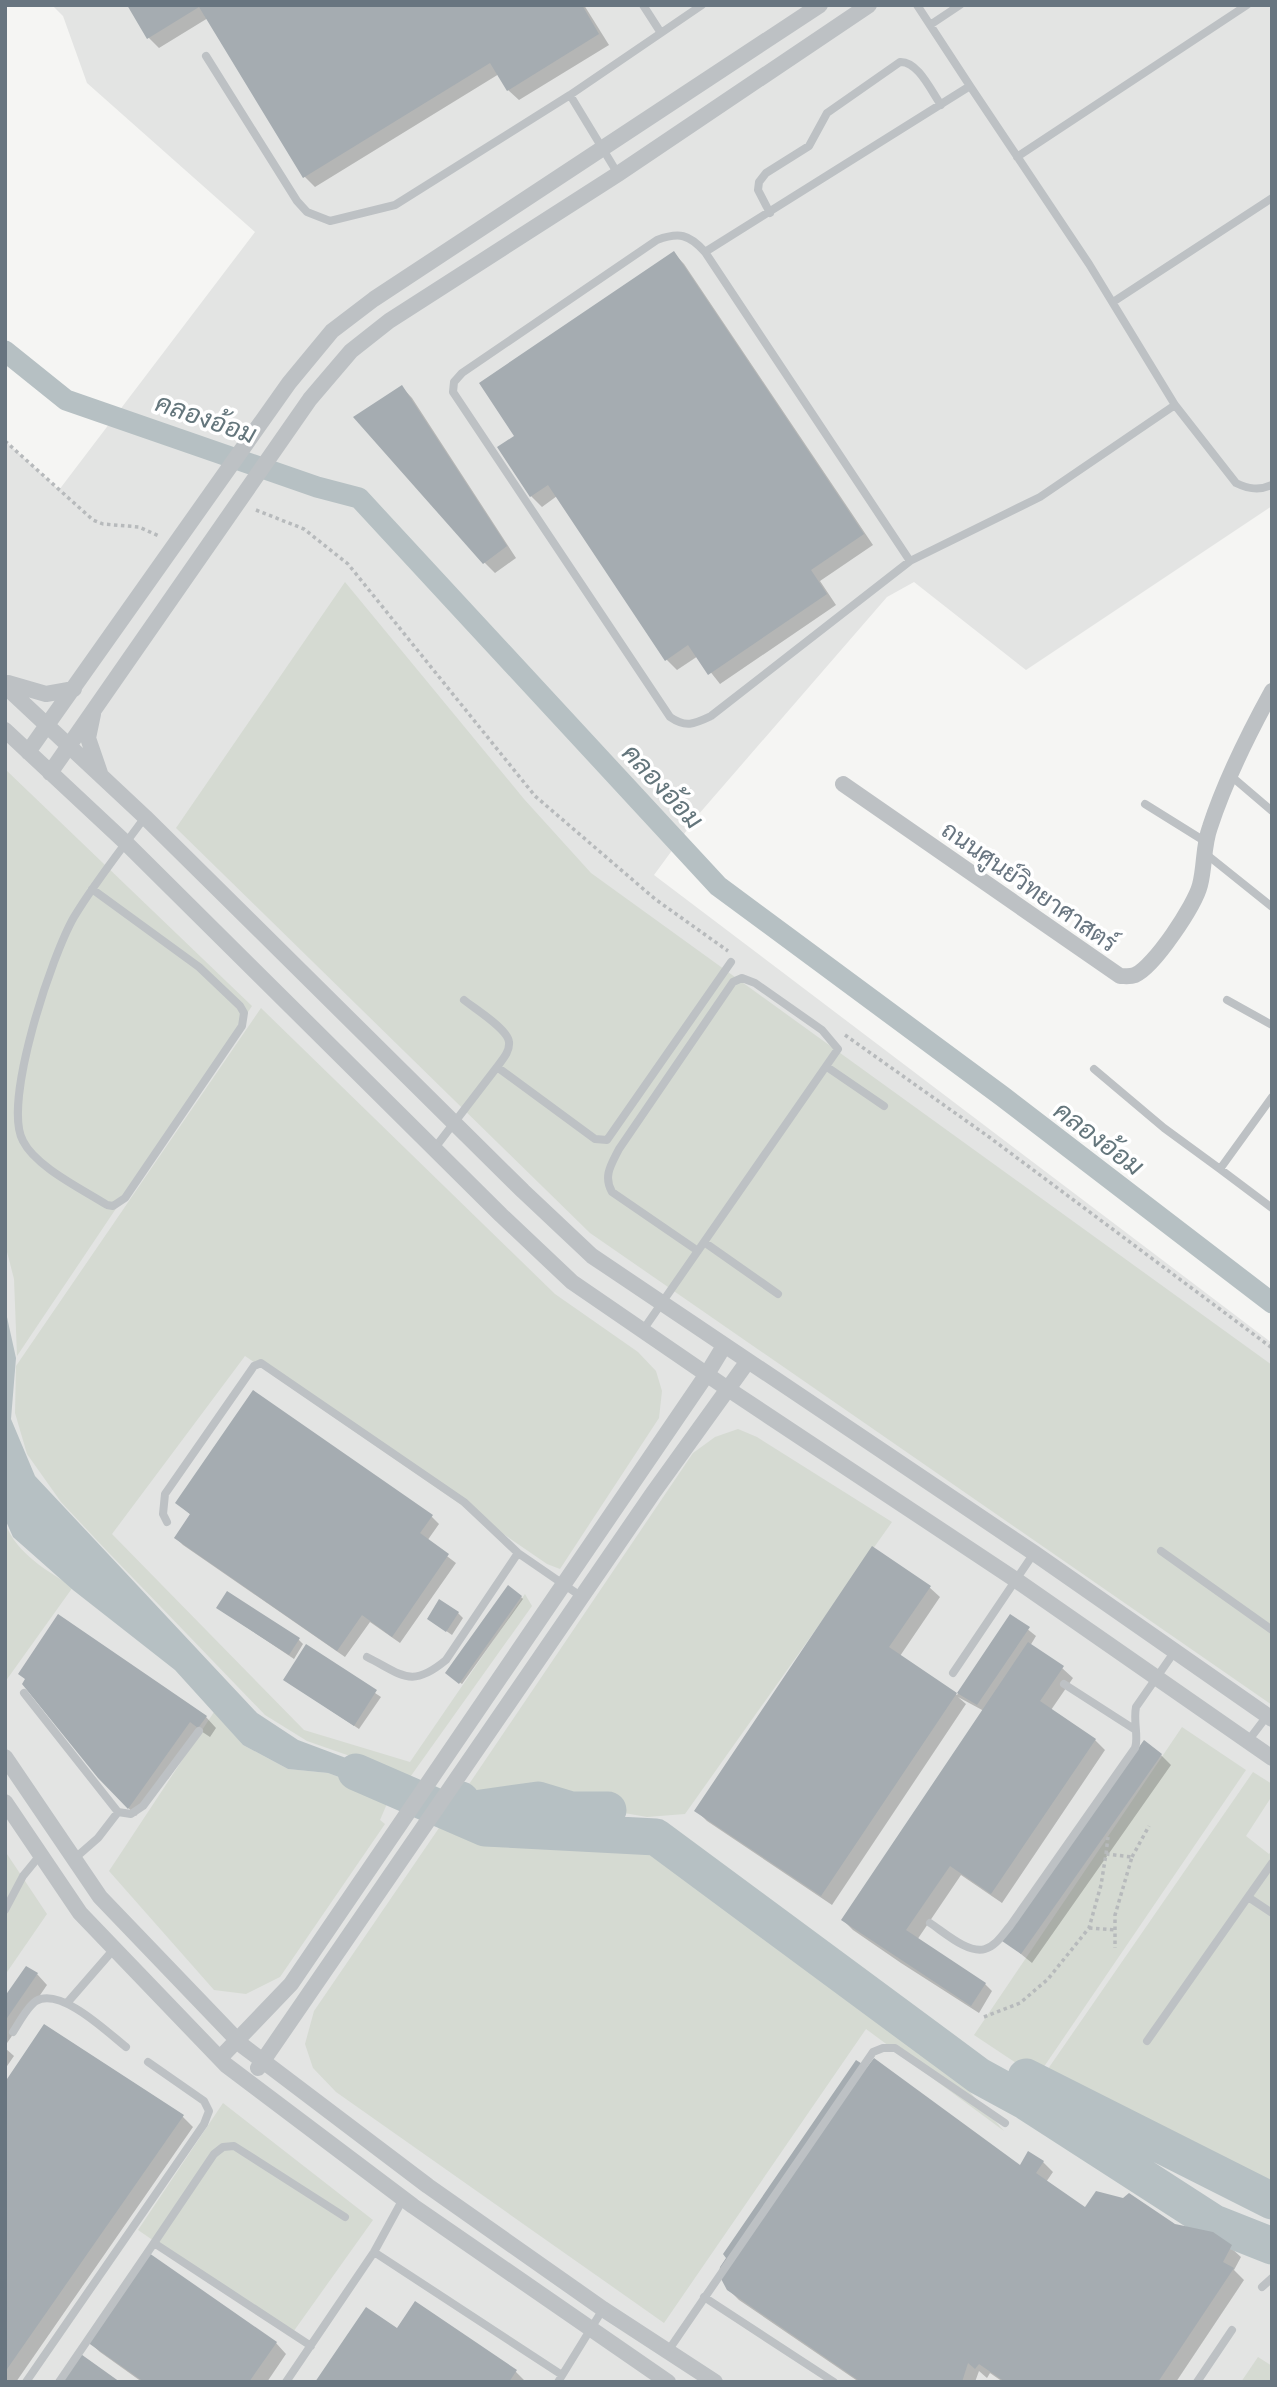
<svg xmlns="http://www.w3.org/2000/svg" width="1277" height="2387" viewBox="0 0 1277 2387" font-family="'Public Sans',Sarabun,sans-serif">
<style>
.built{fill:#e3e4e3}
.green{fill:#d5dad2}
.water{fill:#b6c0c3}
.shadow{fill:#0003}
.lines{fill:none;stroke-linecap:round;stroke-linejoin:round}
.canal{stroke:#b6c0c3;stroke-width:21}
.river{stroke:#b6c0c3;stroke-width:37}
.building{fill:#a5acb1}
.path{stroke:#b7babc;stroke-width:3.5;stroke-dasharray:3.5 3.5;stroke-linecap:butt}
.service{stroke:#bdc1c4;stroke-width:8}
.minor{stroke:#bdc1c4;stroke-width:16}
.labels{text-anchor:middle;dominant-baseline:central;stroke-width:7;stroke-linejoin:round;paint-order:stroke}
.street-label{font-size:24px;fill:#687580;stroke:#fff}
.water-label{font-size:26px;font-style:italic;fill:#64767c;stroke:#fff}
</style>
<rect width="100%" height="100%" fill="#f5f5f3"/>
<path class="built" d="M52,5H1272V506L1026,670L914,582L887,597L698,815L654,875L1272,1343V2382H5V441L59,490L255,232L87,83L63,16Z"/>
<path class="green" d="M345,582L524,799L591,873L1272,1365V1705L590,1233L176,828Z
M5,769L252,1006L17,1356L14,1279L5,1244Z
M261,1008L555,1294L638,1352L656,1371L662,1391L659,1418L560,1569L547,1564L245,1356L112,1534L304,1730L410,1762L525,1594L532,1606L408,1780L373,1764L307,1741L265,1715L108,1552L61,1502L27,1454L15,1413L16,1366Z
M738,1429L757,1437L892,1522L685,1814L647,1817L607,1810H571L538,1800L470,1809L461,1796L693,1453L715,1437Z
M5,1523C17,1554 46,1570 73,1587L5,1682Z
M214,1712L243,1745L288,1769L328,1773L366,1787L389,1799L380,1820L385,1824L280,1977L246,1994L214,1990L109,1871Z
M1182,1727L1246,1770L1037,2077L974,2035Z
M1253,1772L1272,1784V1796L1246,1836L1269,1854L1272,1850V2196L1041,2079Z
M441,1825L460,1832L472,1841L647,1844L970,2069L969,2091L1004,2131L866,2029L664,2323L336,2092L313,2068L305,2044L314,2011Z
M5,1851L47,1914L5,1975Z
M223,2103L373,2220L291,2335L138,2230Z
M1258,2357L1272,2366V2382H1241Z"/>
<path class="water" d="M5,1308L16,1358L11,1419L35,1476L257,1713L298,1740L410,1782L394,1805L366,1787L328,1773L288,1769L243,1745L175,1670L73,1590L13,1537L5,1519Z"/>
<path class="shadow" d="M129,5H584L609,45L519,100L508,90L499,74L315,187L304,176L208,18L159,48L149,38Z
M674,253L684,264L873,545L820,581L836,605L720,684L698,656L677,670L667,660L557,496L542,507L531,496L499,448L517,436Z
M402,387L412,398L516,558L495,573L484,562Z
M177,1503L431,1516L439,1524L427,1541L456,1563L400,1643L370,1622L345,1657L183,1545L176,1538L191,1515Z
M929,1587L940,1597L900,1656L957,1695L1011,1616L1036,1636L1030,1646L1062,1668L1073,1678L1051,1710L1095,1740L1105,1750L1002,1903L961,1875L917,1940L985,1984L992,1991L979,2013L901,1963L853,1930L843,1920L984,1711L958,1697L966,1704L832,1905L707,1821L697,1811Z
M521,1597L523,1599L462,1684L449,1675Z
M218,1608L299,1640L303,1644L294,1659Z
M458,1613L463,1618L452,1635L429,1619Z
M59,1617L206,1717L216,1728L210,1737L201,1731L168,1779L165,1776L136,1816L99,1777Z
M307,1647L381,1697L359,1729L285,1680Z
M1161,1755L1171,1765L1032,1963L1005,1941Z
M37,1974L47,1985L5,2046V2000Z
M44,2026L183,2117L193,2127L16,2382H5V2085Z
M5,2048L14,2056L5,2069Z
M1043,2162L1053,2172L1046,2182L1086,2210L1174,2225L1230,2247L1241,2257L1234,2270L1244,2280L1176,2382H1003L990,2373L987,2378L979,2371L975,2382H859L739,2300L728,2289L1021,2168Z
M397,2330L516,2372L526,2382H317Z
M89,2342L276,2343L286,2354L267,2382H142L100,2352Z"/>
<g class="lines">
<path class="canal" d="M5,351L66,400L317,487L359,498L718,886L1002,1096L1272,1303"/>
<path class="river" d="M356,1772L485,1828L656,1837L979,2076L1025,2101L1214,2223L1272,2246
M461,1800L467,1810L538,1800L571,1810H608
M1026,2077L1272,2201"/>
</g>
<path class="building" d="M127,5H582L599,34L507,91L490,63L303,178L199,7L147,39Z
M674,251L864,534L811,570L827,594L708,675L688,645L665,661L548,485L530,497L497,447L514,436L479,383Z
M402,385L507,546L483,564L353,417Z
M253,1390L433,1515L420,1533L449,1554L392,1637L362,1615L337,1651L174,1538L190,1514L175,1503Z
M872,1546L931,1586L889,1647L957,1693L821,1896L694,1811Z
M508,1585L522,1596L459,1684L445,1673Z
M227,1591L300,1638L289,1655L216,1608Z
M439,1599L459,1612L446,1632L427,1619Z
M58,1614L207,1716L198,1728L190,1722L128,1809L98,1778L22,1684L25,1679L18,1674Z
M1010,1614L1030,1627L977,1705L957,1693Z
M1028,1642L1064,1666L1040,1701L1096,1739L991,1894L950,1866L906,1930L986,1983L971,2006L841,1920Z
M306,1644L377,1690L354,1726L283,1680Z
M1144,1740L1162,1754L1021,1954L1002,1941Z
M26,1966L38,1973L5,2021V1996Z
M44,2024L184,2115L5,2372V2082Z
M874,2058L1020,2165L1028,2151L1044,2161L1036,2173L1085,2207L1096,2191L1123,2198L1129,2193L1175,2224L1213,2232L1232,2245L1223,2262L1234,2268L1158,2382H1005L979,2364L975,2369L968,2363L962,2382H861L727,2290L719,2275L720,2267L726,2258L723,2254L856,2060L867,2067Z
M149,2253L277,2342L249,2382H144L87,2342Z
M415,2301L517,2370L509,2382H315L366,2307L397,2328Z
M78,2352L120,2382H57Z"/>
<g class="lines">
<path class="path" d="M5,441L93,520L103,524L139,527L159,536
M256,510L304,529L348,564L535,796L655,899L728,951
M845,1035L989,1137L1272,1348
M1106,1854L1108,1837
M1132,1857L1149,1826
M1089,1928L1115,1930
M984,2017L1020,2003L1048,1979L1089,1928L1101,1885L1106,1854L1132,1857L1115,1915V1948"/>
<path class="service" d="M643,5L661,33
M930,25L960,5
M206,56L297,201L307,212L330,221L395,205L570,95L618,174
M570,95L702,5
M1017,157L1247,5
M770,213L758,190L759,182L766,173L809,146L827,113L900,62C918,61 931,91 941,105
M705,252C689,234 679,232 657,240L462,373L454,382L453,392L670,717C686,728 694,724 711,716L910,561L1040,497L1175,405L1089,264L970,86
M1113,302L1272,198
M1175,405L1236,483C1248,489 1259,491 1272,485
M910,561L705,252L970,86L917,5
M1231,776L1272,811
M1145,804L1206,842
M1206,854L1272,907
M92,889L199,967L240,1006L244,1013L242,1026L125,1198L113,1206L107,1205C82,1189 36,1167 23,1141C2,1103 52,955 74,917C95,882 121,850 145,817
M464,1000C475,1009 508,1029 509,1042C510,1052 502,1060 497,1067
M1227,1000L1272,1025
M827,1067L884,1106
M1094,1069L1164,1128L1220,1169L1272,1097
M434,1149L497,1067L595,1139L607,1140L731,962
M1220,1169L1272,1208
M704,1242L778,1294
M643,1330L838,1049L822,1030L755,983L742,978L733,982L619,1149C611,1165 603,1176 612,1192L698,1251
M167,1522L163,1514L165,1494L254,1366L261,1363L464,1502L518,1553L582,1597
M1161,1551L1272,1630
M367,1657C403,1675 411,1689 446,1660L518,1553
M953,1673L1034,1553
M1064,1684L1134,1729
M24,1693L118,1812L131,1814L143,1806L199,1731
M1248,1741L1267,1716
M74,1859L98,1838L118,1812
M1248,1897L1272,1863
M5,1910L23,1876L41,1854
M930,1923C944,1932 968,1954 985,1949C996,1946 1003,1934 1010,1926L1135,1748C1139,1738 1133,1722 1136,1707L1175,1651
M67,2003L114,1949
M13,2032C19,2023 27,2007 36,2001C61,1987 107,2032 126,2047
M1147,2041L1248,1897L1272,1913
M154,2243L214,2154L223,2147L234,2146L345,2217
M374,2252L562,2375
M1262,2287L1272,2278
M704,2297L834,2382
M668,2351L873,2052L883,2048H895L1005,2123
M26,2382L204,2124L209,2111L204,2101L148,2062
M59,2382L154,2243L311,2346
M286,2382L374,2252L403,2199
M558,2382L603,2309
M1197,2382L1232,2330"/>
<path class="minor" d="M8,683L46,694L74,689
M5,686L145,817L523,1191L592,1256L1034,1553L1272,1719
M93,714L88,738L100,773
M5,730L126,843L501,1215L572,1282L728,1389L1016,1580L1272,1758
M28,752L289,383L332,331L374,299L820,5
M50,773L310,399L351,351L389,321L618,174L869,5
M843,784L1120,976C1125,976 1130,977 1135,975C1154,967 1195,905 1200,885C1205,866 1203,846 1210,827C1224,784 1250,731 1272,691
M5,1757L100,1897L243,2046L428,2186L603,2309L715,2382
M5,1802L80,1913L226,2065L413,2206L668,2382
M220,2058L291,1984L707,1374L724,1346
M258,2068L653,1493L748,1361"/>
</g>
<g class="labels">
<g class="street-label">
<text transform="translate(1030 886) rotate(35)">ถนนศูนย์วิทยาศาสตร์</text>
</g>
<g class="water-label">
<text transform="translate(206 418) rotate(19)">คลองอ้อม</text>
<text transform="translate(663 786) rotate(47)">คลองอ้อม</text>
<text transform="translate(1099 1138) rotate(37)">คลองอ้อม</text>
</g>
</g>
<rect width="1277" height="2387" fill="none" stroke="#687580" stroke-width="14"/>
</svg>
